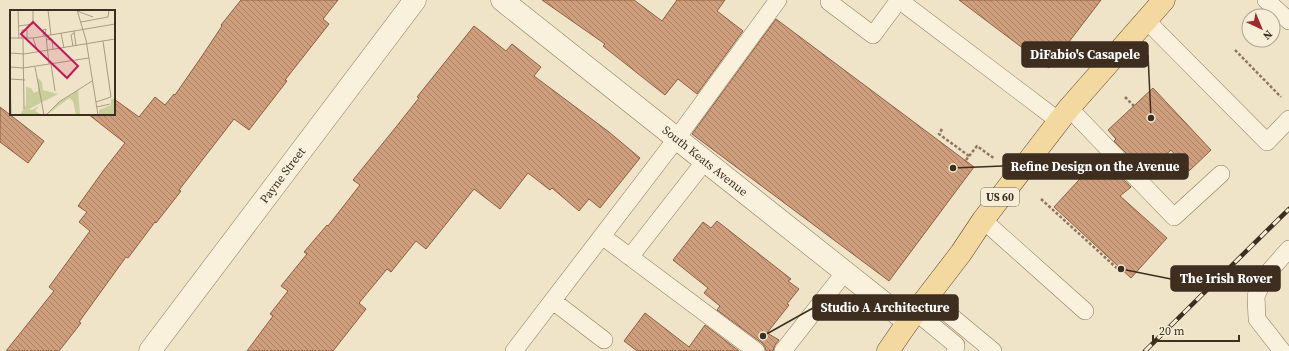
<svg xmlns="http://www.w3.org/2000/svg" width="1289" height="351" font-family="'Source Serif 4',serif">
  <style>
    .building { fill: url(#building-back-hatch); stroke: #8d5f41 }
    .lines { fill: none; stroke-linecap: round; stroke-linejoin: round }
    .lane-casing { stroke: #8d765c; stroke-width: 18 }
    .street-casing { stroke: #8d765c; stroke-width: 23 }
    .primary-casing { stroke: #5b4430; stroke-width: 23 }
    .path { stroke: #8d765c; stroke-width: 2.5; stroke-dasharray: 3 2; stroke-linecap: butt }
    .lane { stroke: #faf1dc; stroke-width: 17 }
    .street { stroke: #faf1dc; stroke-width: 22 }
    .primary { stroke: #f3d9a0; stroke-width: 22 }
    .rail-casing { stroke: #3d2e20; stroke-width: 4.5 }
    .rail { stroke: #f7eed8; stroke-width: 3; stroke-dasharray: 9; stroke-linecap: butt }
    .labels { text-anchor: middle; dominant-baseline: central; stroke-width: 4; stroke-linejoin: round; paint-order: stroke }
    .shield { fill: #f7eed8; stroke: #756857; stroke-width: 1 }
    .shield-label { font-size: 11px; font-weight: bold; fill: #3d2e20 }
    .street-label { font-size: 12px; fill: #3d2e20; stroke: #f7eed8 }
    .inset-road { fill: none; stroke: #a89b85; stroke-width: 1 }
    .view { fill: #c2185b; fill-opacity: 0.15; stroke: #c2185b; stroke-width: 2 }
    .inset-edge { fill: none; stroke: #3d2e20; stroke-width: 2 }
    .leader { fill: none; stroke: #3d2e20; stroke-width: 1.5 }
    .callout-dot { fill: #3d2e20; stroke: #f7eed8; stroke-width: 1.5 }
    .callout { fill: #3d2e20; stroke: #3d2e20; stroke-width: 1.5 }
    .callout-label { font-size: 13px; text-anchor: middle; font-weight: bold; fill: #fff }
  </style>
  <defs>
    <pattern id="building-back-hatch" width="6" height="6" patternUnits="userSpaceOnUse"><rect width="6" height="6" fill="#cf9f7d"/><path d="M-1 5l2 2M0 0l6 6M5-1l2 2" fill="none" stroke="#a98266"/></pattern>
  </defs>
  <rect width="100%" height="100%" fill="#f0e4c8"/>
  <!-- building -->
  <path class="building" d="M 241,0 L 338,0 L 323,19 L 329,24 L 285,80 L 287,81 L 249,130 L 234,119 L 179,190 L 181,191 L 156,223 L 155,222 L 128,258 L 126,257 L 79,322 L 81,323 L 59,351 L 6,351 L 54,291 L 49,287 L 90,231 L 79,222 L 87,212 L 78,206 L 103,171 L 125,143 L 88,114 L 114,114 L 114,99 L 139,117 L 155,97 L 165,105 L 174,94 L 175,95 L 202,56 L 222,26 L 221,25 Z
    M 542,0 L 634,0 L 662,21 L 677,0 L 725,0 L 717,11 L 743,31 L 697,94 L 678,79 L 665,95 L 603,46 L 605,44 Z
    M 959,0 L 1101,0 L 1049,68 Z
    M 776,19 L 974,167 L 889,281 L 692,134 Z
    M 474,26 L 506,51 L 512,44 L 541,67 L 534,76 L 609,132 L 640,158 L 600,208 L 589,199 L 579,211 L 552,188 L 550,190 L 528,173 L 500,209 L 474,189 L 426,249 L 416,241 L 391,272 L 387,269 L 359,303 L 366,309 L 333,351 L 247,351 L 273,316 L 270,314 L 288,291 L 281,286 L 307,254 L 304,252 L 327,225 L 328,226 L 360,185 L 353,180 L 396,127 L 419,98 L 417,97 Z
    M 1153,88 L 1211,150 L 1189,171 L 1171,150 L 1146,173 L 1114,141 L 1116,139 L 1108,130 Z
    M 0,107 L 44,141 L 28,163 L 0,142 Z
    M 1101,156 L 1131,187 L 1120,196 L 1167,238 L 1131,278 L 1054,207 Z
    M 717,221 L 791,279 L 788,281 L 799,289 L 787,304 L 789,305 L 767,333 L 779,340 L 775,345 L 773,351 L 766,351 L 765,347 L 762,343 L 717,310 L 720,306 L 704,293 L 708,288 L 673,260 L 703,222 L 711,228 Z
    M 645,313 L 689,347 L 705,325 L 739,351 L 637,351 L 624,341 Z"/>
  <g class="lines">
    <!-- lane casing -->
    <g class="lane-casing">
      <path id="lane" d="M 1266,0 L 1289,21
        M 829,2 L 873,35 L 899,0 L 1059,121
        M 1146,20 L 1267,142 L 1289,119
        M 1069,108 L 1174,217 L 1221,174
        M 983,220 L 1085,311
        M 602,236 L 756,351
        M 630,257 L 705,161
        M 928,297 L 993,351
        M 553,301 L 604,340
        M 916,312 L 956,345 L 955,351
        M 514,351 L 677,138 L 778,0
        M 783,351 L 845,272
        M 1282,351 L 1257,319 L 1256,296 L 1266,275 L 1289,249"/>
    </g>
    <!-- street casing -->
    <g class="street-casing">
      <g id="street">
        <path id="s1" d="M 502,0 L 908,322"/>
        <path id="s2" d="M 150,351 L 415,0"/>
      </g>
    </g>
    <!-- primary casing -->
    <g class="primary-casing">
      <path id="primary" d="M 888,351 L 908,322 L 961,253 L 983,220 L 1069,108 L 1164,0"/>
    </g>
    <!-- path -->
    <path class="path" d="M 1235,50 L 1281,97
      M 1125,97 L 1134,106
      M 942,129 L 939,134 L 969,156
      M 966,160 L 977,146 L 995,159
      M 1041,199 L 1120,271 L 1121,269"/>
    <!-- lane -->
    <use href="#lane" class="lane"/>
    <!-- street -->
    <use href="#street" class="street"/>
    <!-- primary -->
    <use href="#primary" class="primary"/>
    <!-- rail casing -->
    <g class="rail-casing">
      <path id="rail" d="M 1145,351 L 1289,209"/>
    </g>
    <!-- rail -->
    <use href="#rail" class="rail"/>
  </g>
  <g class="labels">
    <!-- shield labels -->
    <rect class="shield" x="981" y="188" width="38" height="18" rx="3"/>
    <g class="shield-label">
      <text x="1000" y="197">US 60</text>
    </g>
    <!-- street labels -->
    <g class="street-label">
      <text stroke="none"><textPath href="#s1" startOffset="259">South Keats Avenue</textPath></text>
      <text stroke="none"><textPath href="#s2" startOffset="220">Payne Street</textPath></text>
    </g>
  </g>
  <!-- overview -->
  <g transform="translate(10 10)">
    <rect width="105" height="105" fill="#f0e4c8"/>
    <path d="M 28,68 L 32,72 L 33,80 L 48,84 L 19,99 L 22,100 L 29,96 L 25,101 L 32,105 L 10,105 L 16,95 L 16,77 L 21,78 L 24,83 L 28,81 ZM 68,80 L 70,105 L 66,105 L 63,91 L 59,88 L 37,105 L 47,94 ZM 101,89 L 104,89 L 105,105 L 89,105 L 89,100 L 101,95 Z" fill="#c9cf9b"/>
    <path class="inset-road" d="M 8,0 L 9,29M 28,0 L 51,0M 38,0 L 41,25M 67,0 L 76,30 L 88,105M 67,1 L 83,7M 71,12 L 98,7 L 99,0M 9,16 L 23,14 L 23,0M 64,21 L 66,36M 51,23 L 54,38M 34,26 L 33,20 L 36,19 L 35,26M 36,26 L 39,54M 0,28 L 23,28 L 105,14M 23,28 L 27,40M 12,29 L 12,20 L 17,20 L 17,28M 13,29 L 14,99M 36,30 L 42,29 L 43,39M 63,36 L 61,25 L 64,23M 0,43 L 14,44 L 105,29M 41,54 L 45,81M 0,57 L 13,58 L 79,48M 25,57 L 34,105M 0,58 L 1,105M 0,69 L 15,70M 86,92 L 101,87 L 93,31M 87,97 L 100,94M 36,105 L 49,92 L 82,71"/>
    <path class="view" d="M 23,12 L 68,56 L 57,68 L 11,24 Z"/>
    <rect width="105" height="105" class="inset-edge"/>
  </g>
  <!-- callouts -->
  <path class="leader" d="M1151 118L1148 55M953 168L1003 166M1121 269L1171 279M763 336L813 308"/>
  <g class="callout-dot">
    <circle cx="1151" cy="118" r="4"/>
    <circle cx="953" cy="168" r="4"/>
    <circle cx="1121" cy="269" r="4"/>
    <circle cx="763" cy="336" r="4"/>
  </g>
  <g class="callout">
    <rect x="1022" y="42" width="126" height="25" rx="4"/>
    <rect x="1003" y="154" width="185" height="25" rx="4"/>
    <rect x="1171" y="266" width="109" height="25" rx="4"/>
    <rect x="813" y="295" width="145" height="25" rx="4"/>
  </g>
  <g class="callout-label">
    <text x="1085" y="59">DiFabio's Casapele</text>
    <text x="1095" y="171">Refine Design on the Avenue</text>
    <text x="1226" y="283">The Irish Rover</text>
    <text x="885" y="312">Studio A Architecture</text>
  </g>
  <!-- north arrow -->
  <g transform="translate(1261 28) rotate(136)"><circle r="19" fill="#f7eed8" stroke="#ada18e"/>
  <path d="M0-3L7 15L0 10L-7 15Z" fill="#9e2a2b"/>
  <text y="-6" font-size="11" font-weight="bold" text-anchor="middle" fill="#3d2e20">N</text>
  </g>
  <!-- scale -->
  <path d="M1153 335v6h86v-6" fill="none" stroke="#3d2e20" stroke-width="2"/>
  <text x="1159" y="335" font-size="12" fill="#3d2e20" stroke="#f7eed8" stroke-width="3" paint-order="stroke">20 m</text>
</svg>
